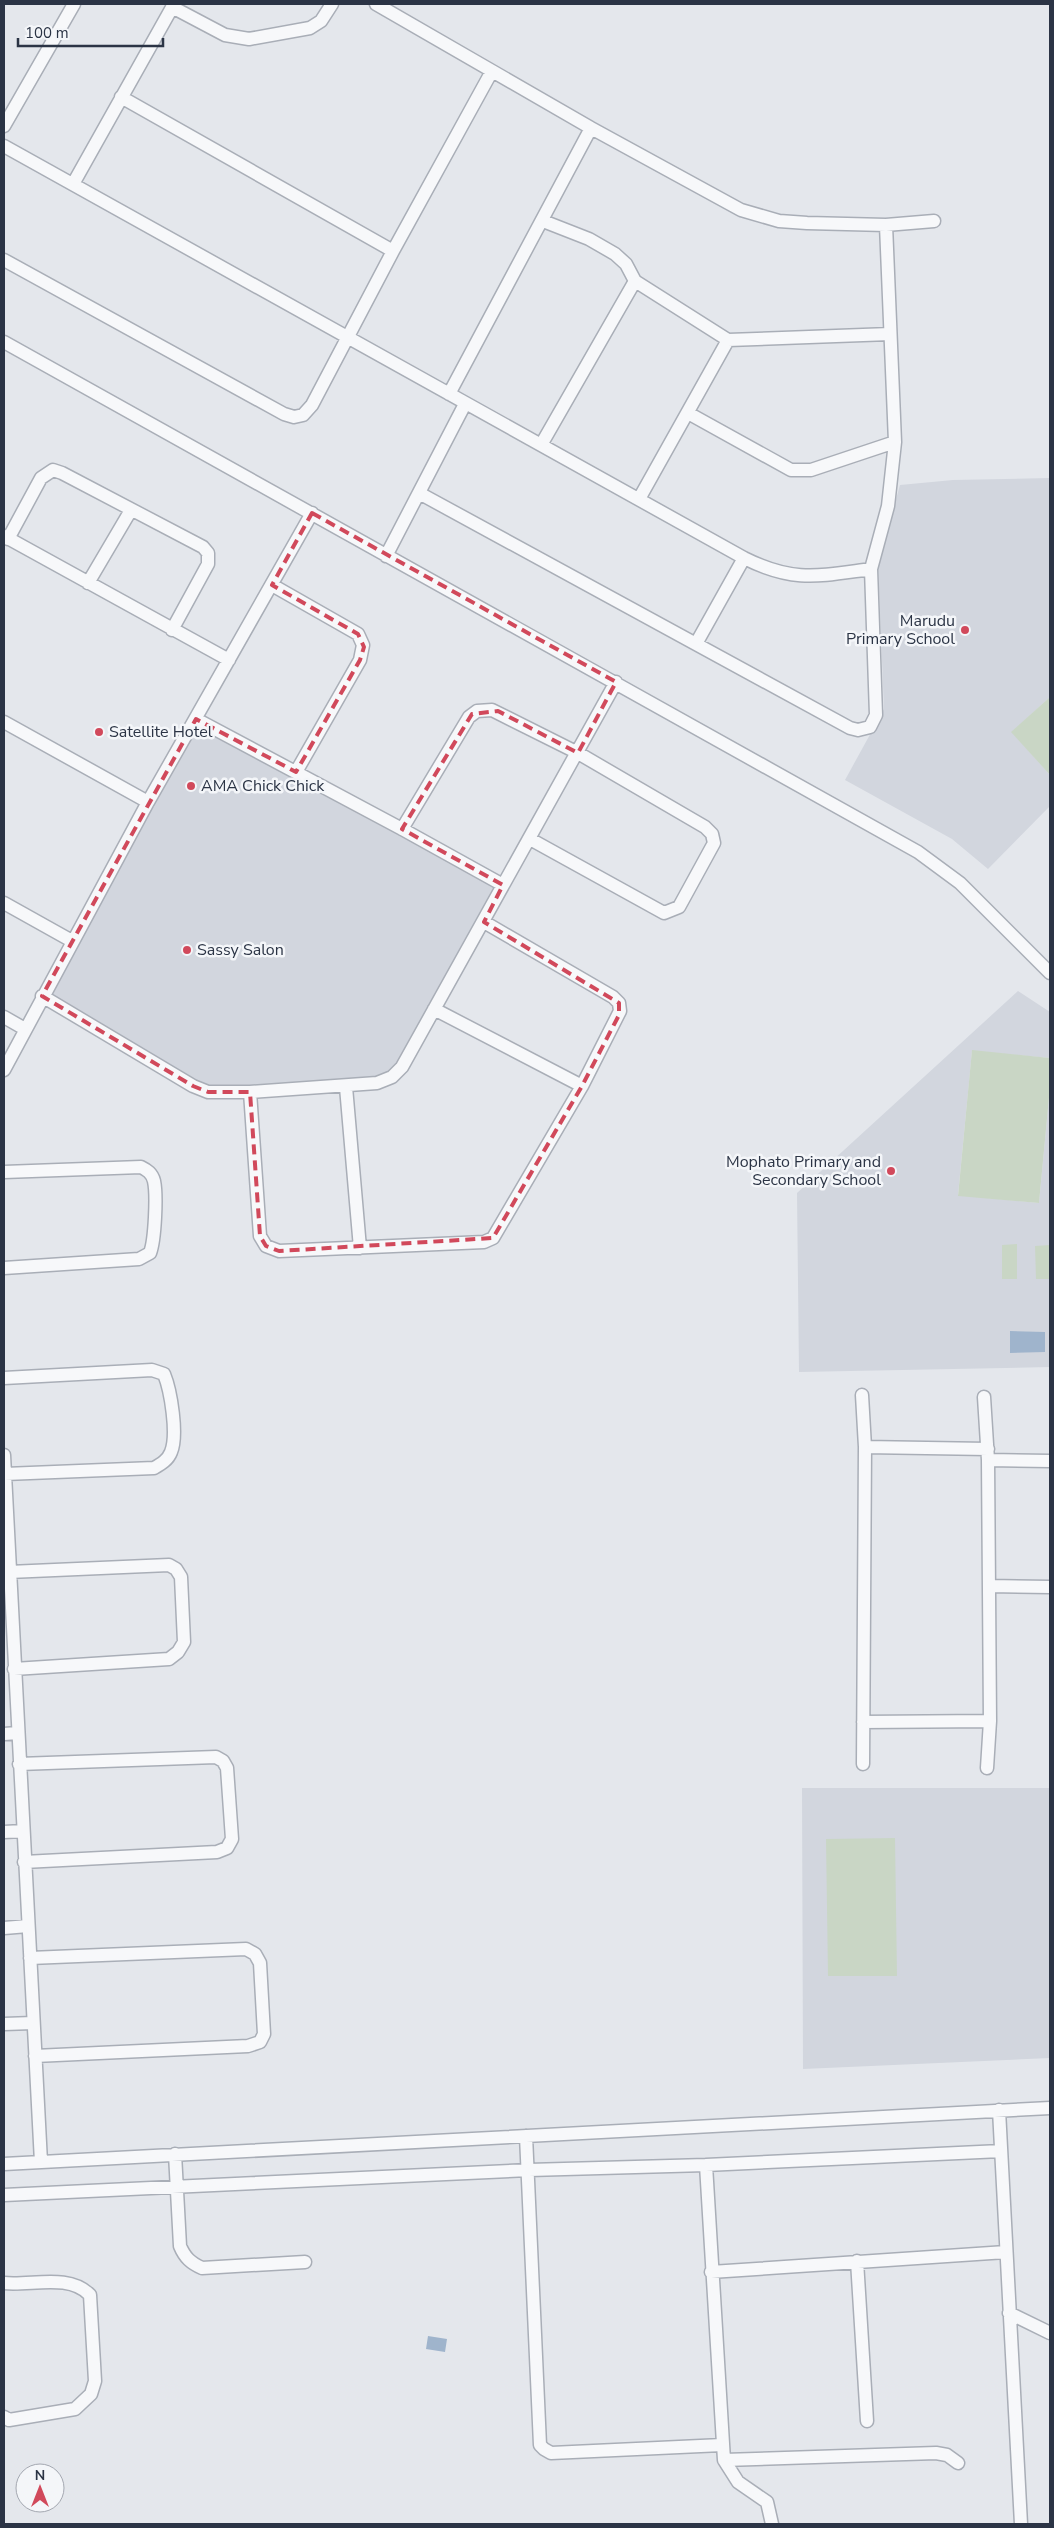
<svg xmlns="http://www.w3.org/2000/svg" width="1054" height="2528" font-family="'Nunito Sans',sans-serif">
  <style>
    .built { fill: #d2d6de }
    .green { fill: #c9d6c5 }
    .water { fill: #9fb4cc }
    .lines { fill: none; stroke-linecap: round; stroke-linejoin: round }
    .minor-casing { stroke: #a9aeb7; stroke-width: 15 }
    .minor { stroke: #f7f8fa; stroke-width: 12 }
    .marked { fill: none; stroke: #d1495b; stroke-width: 4; stroke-dasharray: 10 6; stroke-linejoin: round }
    .poi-dot { fill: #d1495b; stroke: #f4f6f9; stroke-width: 2 }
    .labels { text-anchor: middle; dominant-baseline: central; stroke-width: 5; stroke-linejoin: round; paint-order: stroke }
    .poi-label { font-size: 16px; fill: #2b3445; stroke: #f4f6f9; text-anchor: start }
  </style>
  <rect width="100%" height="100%" fill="#e4e7ec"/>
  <!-- built -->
  <path class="built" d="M 1050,478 L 1050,697 L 1012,732 L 1050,775 L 1050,806 L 988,869 L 952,839 L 845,780 L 884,709 L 878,563 L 900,485 L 953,480 Z
    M 196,719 L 503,885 L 392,1077 L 208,1092 L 42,996 Z
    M 1018,991 L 1050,1012 L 1050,1058 L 972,1051 L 958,1195 L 1039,1203 L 1050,1087 L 1050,1367 L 799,1372 L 797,1193 Z
    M 802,1788 L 1050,1788 L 1050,2058 L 803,2069 Z"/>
  <!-- green -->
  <path class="green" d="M 1050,697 L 1050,775 L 1011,732 Z
    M 972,1050 L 1050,1058 L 1050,1087 L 1039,1203 L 958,1196 Z
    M 1017,1244 L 1017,1279 L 1002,1279 L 1002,1245 Z
    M 1050,1245 L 1050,1279 L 1036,1279 L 1035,1246 Z
    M 895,1838 L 897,1976 L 828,1976 L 826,1839 Z"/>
  <!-- water -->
  <path class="water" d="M 1010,1331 L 1045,1332 L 1045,1352 L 1010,1353 Z
    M 428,2336 L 447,2339 L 445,2352 L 426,2349 Z"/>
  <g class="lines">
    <!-- minor casing -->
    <g class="minor-casing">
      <path id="minor" d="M 376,4 L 591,128 L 741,210 L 779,221 L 807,223 L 886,225 L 934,221
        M 172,7 L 225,35 L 249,39 L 310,28 L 321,21 L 332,4
        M 121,97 L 393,251
        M 4,126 L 74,4
        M 4,146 L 744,558 C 794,583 818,576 871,569 L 888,506 L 895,442 L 886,225
        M 73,184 L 174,4
        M 543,221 L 589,239 L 615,254 L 626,264 L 635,281 L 728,340 L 890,334
        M 4,260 L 284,414 L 294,417 L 303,415 L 312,405 L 393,251 L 492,71
        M 4,342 L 918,852 L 960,883 L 1050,973
        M 449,394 L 591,128
        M 688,413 L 791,470 L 811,470 L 895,442
        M 541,445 L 635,281
        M 419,493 L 850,728 L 858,730 L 870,727 L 876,715 L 871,569
        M 639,499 L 728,340
        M 4,536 L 229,660
        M 8,539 L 41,478 L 53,470 L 62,473 L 203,547 L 208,553 L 208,564 L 172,630
        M 386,556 L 465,404
        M 88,583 L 131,510
        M 272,585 L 358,634 L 363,645 L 360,660 L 296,772
        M 697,642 L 744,558
        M 196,719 L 402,829 L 503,885
        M 4,722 L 148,802
        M 402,829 L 469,717 L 477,711 L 492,710 L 578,753 L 705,827 L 712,834 L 714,843 L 679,907 L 664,913 L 530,839
        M 4,903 L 72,941
        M 42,996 L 193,1086 L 208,1092 L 250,1092 L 377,1083 L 392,1077 L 402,1067 L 616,682
        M 434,1009 L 582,1086
        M 4,1017 L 25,1029
        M 4,1070 L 148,802 L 312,513
        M 346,1087 L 360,1248
        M 250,1092 L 260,1236 L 266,1246 L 279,1251 L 484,1242 L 493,1238 L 582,1086 L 620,1011 L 619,1003 L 613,997 L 484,922
        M 4,1172 L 141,1167 C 147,1170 152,1173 154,1181 C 157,1195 155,1240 150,1253 L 139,1259 L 4,1268
        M 4,1378 L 152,1370 L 164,1374 C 171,1391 178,1435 171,1452 C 168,1460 161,1464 154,1468 L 5,1474
        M 862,1395 L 865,1447 L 863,1764
        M 984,1397 L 988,1460 L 990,1721 L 987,1768
        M 865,1447 L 988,1449
        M 4,1455 L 41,2162
        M 988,1460 L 1050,1461
        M 9,1572 L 169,1565 L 176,1569 L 181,1577 L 184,1642 L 178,1652 L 169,1659 L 14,1669
        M 989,1586 L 1050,1587
        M 863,1722 L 990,1721
        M 4,1734 L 18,1733
        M 19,1764 L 216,1757 L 223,1761 L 227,1768 L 232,1839 L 227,1848 L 217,1852 L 24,1862
        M 4,1832 L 23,1831
        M 4,1928 L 28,1926
        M 30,1958 L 246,1949 L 255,1954 L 260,1963 L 264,2034 L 260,2042 L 248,2046 L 35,2056
        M 4,2024 L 33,2023
        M 999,2110 L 1021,2524
        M 526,2136 L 540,2445 L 544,2449 L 551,2453 L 722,2445
        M 175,2154 L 180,2246 C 185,2258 191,2263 202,2268 L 305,2262
        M 4,2164 L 1050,2108
        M 706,2165 L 724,2460 L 738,2482 L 767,2502 L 772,2524
        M 4,2195 L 529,2170 L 706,2165 L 1001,2151
        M 857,2261 L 867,2421
        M 711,2272 L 1006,2252
        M 4,2283 C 31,2286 69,2273 90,2295 L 95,2381 L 91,2394 L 75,2409 L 9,2420 L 4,2417
        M 1009,2313 L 1050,2333
        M 724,2460 L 936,2453 L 947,2455 L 958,2463"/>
    </g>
    <!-- minor -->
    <use href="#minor" class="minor"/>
  </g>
  <!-- marked area -->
  <path class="marked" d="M 312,513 L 616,682 L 578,753 L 498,711 L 472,714 L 402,829 L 503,885 L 484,922 L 619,1003 L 619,1015 L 582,1086 L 493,1238 L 279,1251 L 266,1246 L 260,1236 L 250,1092 L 208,1092 L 193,1086 L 42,996 L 196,719 L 296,772 L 360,660 L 364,647 L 358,634 L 272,585 Z"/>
  <!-- markers -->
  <g class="poi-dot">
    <circle cx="965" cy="630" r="5"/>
    <circle cx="99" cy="732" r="5"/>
    <circle cx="191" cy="786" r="5"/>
    <circle cx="187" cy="950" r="5"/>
    <circle cx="891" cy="1171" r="5"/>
  </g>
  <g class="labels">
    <!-- poi labels -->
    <g class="poi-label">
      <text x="955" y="621" text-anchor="end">Marudu<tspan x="955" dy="18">Primary School</tspan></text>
      <text x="109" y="732">Satellite Hotel</text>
      <text x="201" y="786">AMA Chick Chick</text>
      <text x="197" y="950">Sassy Salon</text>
      <text x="881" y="1162" text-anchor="end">Mophato Primary and<tspan x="881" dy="18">Secondary School</tspan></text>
    </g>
  </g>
  <!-- border -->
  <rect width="1054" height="2528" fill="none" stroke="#2b3445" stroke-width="10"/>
  <!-- north arrow -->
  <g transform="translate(40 2488)"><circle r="24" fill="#f4f6f9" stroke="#a4a8b1"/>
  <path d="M0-4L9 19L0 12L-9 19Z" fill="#d1495b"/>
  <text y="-8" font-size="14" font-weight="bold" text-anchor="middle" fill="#2b3445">N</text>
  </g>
  <!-- scale -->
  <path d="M18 38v8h145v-8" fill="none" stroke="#2b3445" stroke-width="2.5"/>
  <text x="25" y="38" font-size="15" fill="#2b3445" stroke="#f4f6f9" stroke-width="4" paint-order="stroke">100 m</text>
</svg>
